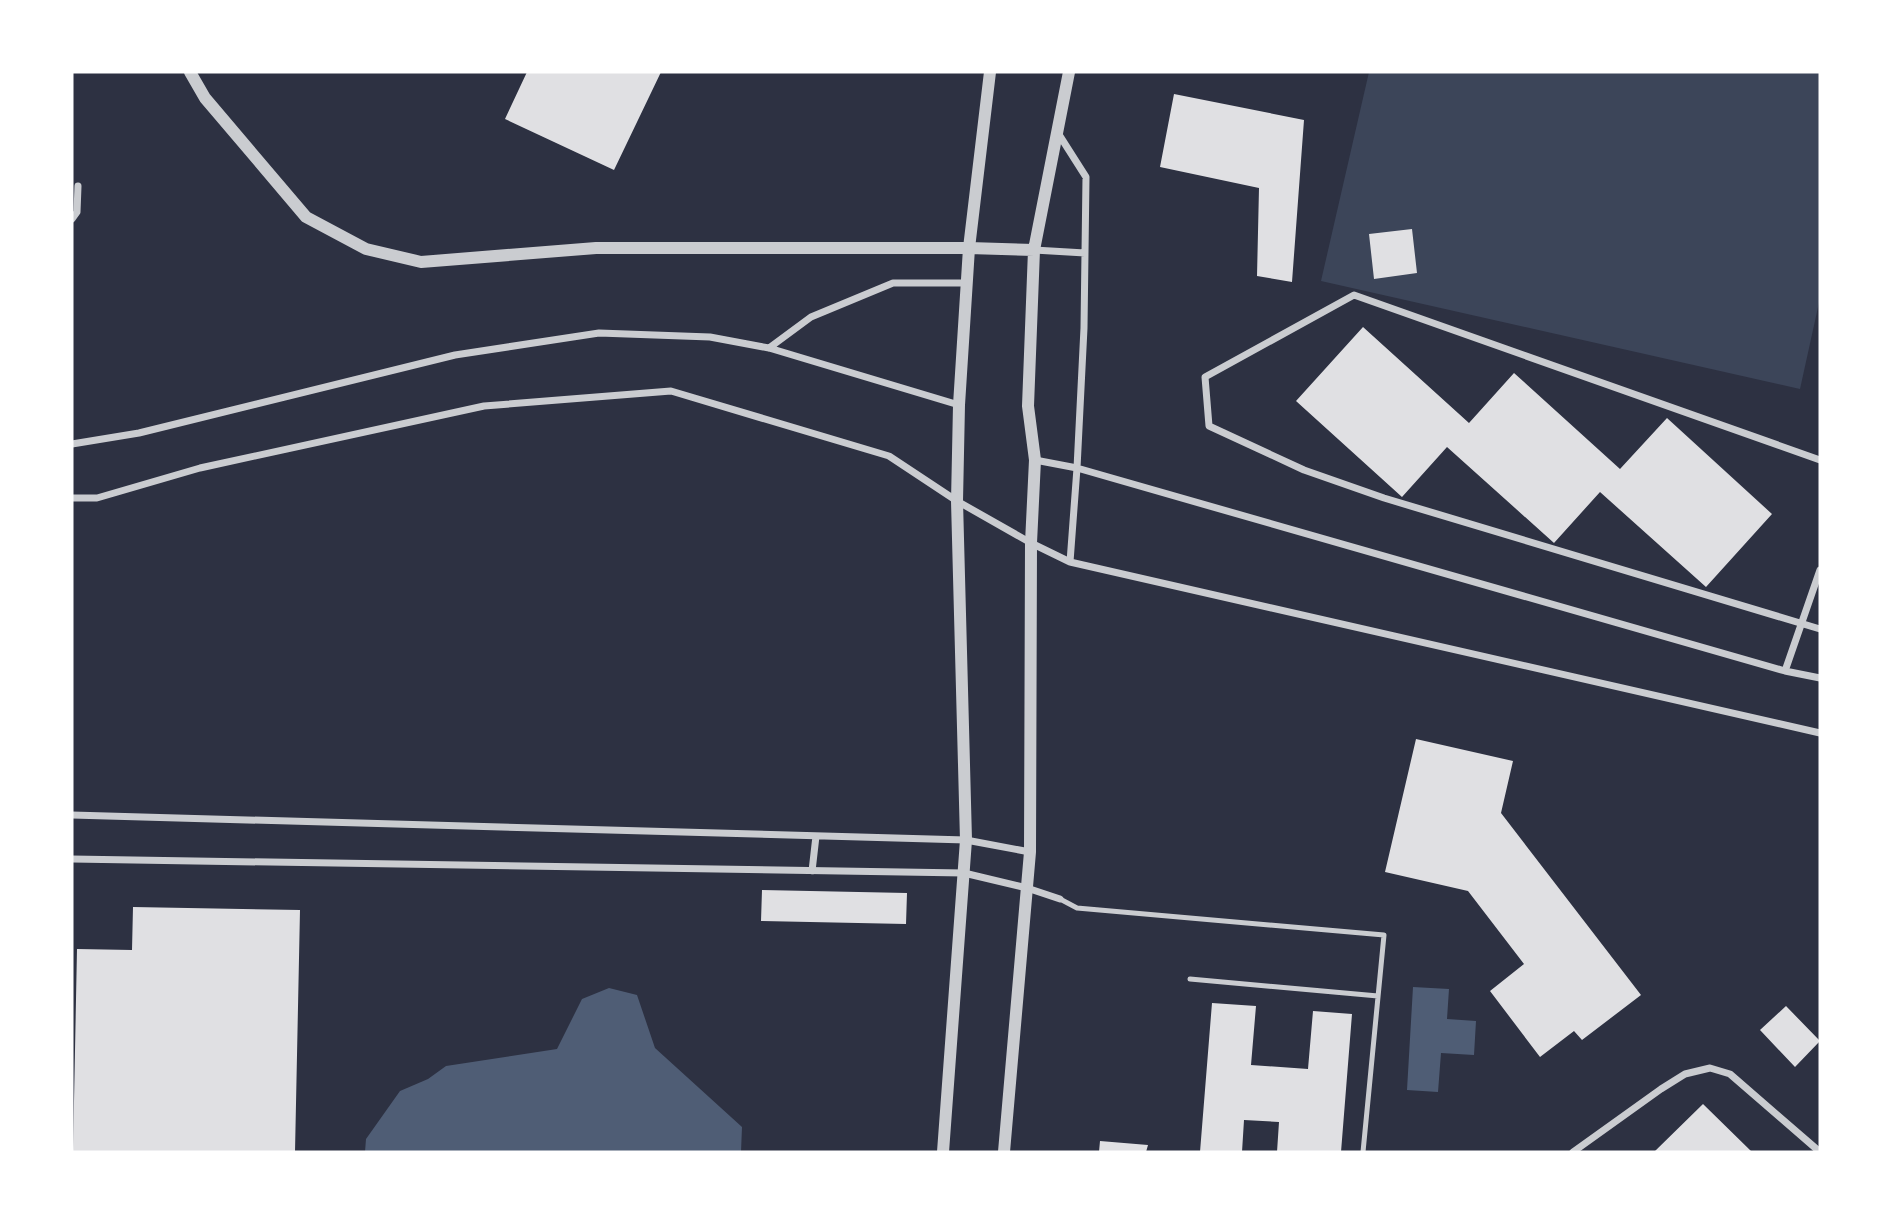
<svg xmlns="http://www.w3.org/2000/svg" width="1892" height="1224" font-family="'Noto Sans',sans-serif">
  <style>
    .green { fill: #3c4559 }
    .water { fill: #4f5d75 }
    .building { fill: #e0e0e3 }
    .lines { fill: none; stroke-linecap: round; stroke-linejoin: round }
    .service { stroke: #caccd0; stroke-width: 5 }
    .minor { stroke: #caccd0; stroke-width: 7 }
    .tertiary { stroke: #caccd0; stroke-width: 12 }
  </style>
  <rect width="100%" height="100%" fill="#2d3142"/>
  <!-- green -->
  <path class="green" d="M 1369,72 L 1820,72 L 1820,298 L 1800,389 L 1321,281 Z"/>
  <!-- water -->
  <path class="water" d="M 1413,987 L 1449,989 L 1447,1019 L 1476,1021 L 1474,1055 L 1441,1053 L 1438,1092 L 1407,1090 Z
    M 609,988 L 637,995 L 655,1048 L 742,1127 L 741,1152 L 365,1152 L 366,1139 L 400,1091 L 428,1079 L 446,1066 L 557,1049 L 582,999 Z"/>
  <!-- building -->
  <path class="building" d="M 527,72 L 661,72 L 614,170 L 505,119 Z
    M 1174,94 L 1304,120 L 1292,282 L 1257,276 L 1259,188 L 1160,167 Z
    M 1412,229 L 1417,273 L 1374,279 L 1369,234 Z
    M 1363,327 L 1469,423 L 1514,373 L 1620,469 L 1667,418 L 1772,514 L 1706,587 L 1600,492 L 1554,543 L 1447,447 L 1402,497 L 1296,401 Z
    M 1416,739 L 1513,761 L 1501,813 L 1641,995 L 1582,1040 L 1574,1031 L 1540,1057 L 1490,991 L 1524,964 L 1468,891 L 1385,872 Z
    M 762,890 L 907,893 L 906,924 L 761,921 Z
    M 133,907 L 300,910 L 295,1152 L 73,1152 L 77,949 L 132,950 Z
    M 1212,1003 L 1256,1006 L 1251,1065 L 1308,1069 L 1313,1011 L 1352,1014 L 1341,1152 L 1277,1152 L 1279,1122 L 1244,1120 L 1242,1152 L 1200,1152 Z
    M 1786,1006 L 1820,1041 L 1795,1067 L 1760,1030 Z
    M 1703,1104 L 1752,1152 L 1654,1152 Z
    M 1100,1141 L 1148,1145 L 1146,1152 L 1099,1152 Z"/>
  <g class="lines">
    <!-- service -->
    <path class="service" d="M 1060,899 L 1077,908 L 1384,935 L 1363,1152
      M 1190,979 L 1378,996"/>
    <!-- minor -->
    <path class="minor" d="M 1058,133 L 1086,177 L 1084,328 L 1077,468 L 1070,562
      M 72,219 L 77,212 L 78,186
      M 1034,250 L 1085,253
      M 769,348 L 811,317 L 893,283 L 966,283
      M 72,444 L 139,433 L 455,355 L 599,333 L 710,337 L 769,348 L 959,405
      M 1035,460 L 1077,468 L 1785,671 L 1820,678
      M 1820,460 L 1354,295 L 1205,377 L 1209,426 L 1304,470 L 1384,498 L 1820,629
      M 72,498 L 97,498 L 200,468 L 484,406 L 671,391 L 889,456 L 957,501 L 1031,543 L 1070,562 L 1820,733
      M 1785,671 L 1820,570
      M 72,815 L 966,840 L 1030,852
      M 72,859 L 964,873 L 1027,888 L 1060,899
      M 812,871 L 816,836
      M 1573,1152 L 1661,1089 L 1685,1074 L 1710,1068 L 1730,1074 L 1820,1152"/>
    <!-- tertiary -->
    <path class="tertiary" d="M 190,72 L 205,98 L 306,217 L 366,249 L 421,262 L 596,248 L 969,248 L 1034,250
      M 943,1152 L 966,840 L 957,501 L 959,405 L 969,248 L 990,72
      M 1004,1152 L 1030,852 L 1031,543 L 1035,460 L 1028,406 L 1034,250 L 1069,72"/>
  </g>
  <!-- border -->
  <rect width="1892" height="1224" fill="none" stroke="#ffffff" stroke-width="147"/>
</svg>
